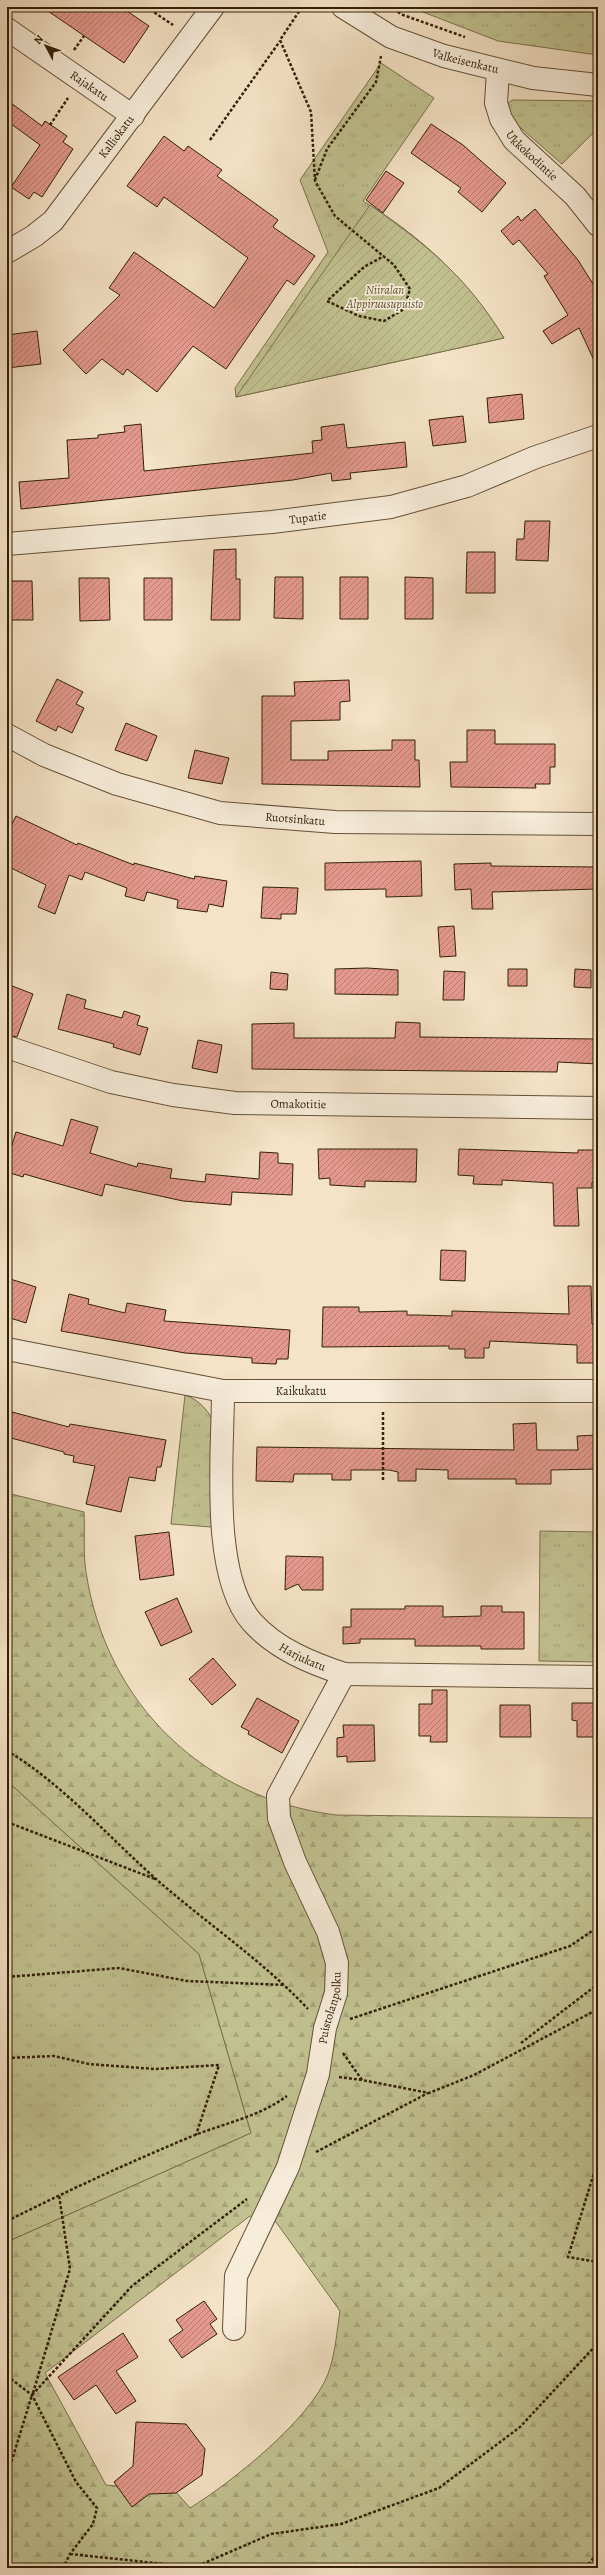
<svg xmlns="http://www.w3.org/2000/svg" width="605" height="2575" font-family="Alegreya,serif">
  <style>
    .grass { fill: url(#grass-tufts); stroke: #7a714c }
    .forest { fill: url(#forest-firs); stroke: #7a714c; fill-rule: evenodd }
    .garden { fill: url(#garden-furrows); stroke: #7a714c }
    .building { fill: url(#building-hatch); stroke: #332007 }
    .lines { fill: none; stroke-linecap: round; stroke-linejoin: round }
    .minor-casing { stroke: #645137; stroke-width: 24 }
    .path { stroke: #332007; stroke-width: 2.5; stroke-dasharray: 3 2; stroke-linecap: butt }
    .minor { stroke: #f8eddb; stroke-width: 22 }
    .labels { text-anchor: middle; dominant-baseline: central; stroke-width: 3.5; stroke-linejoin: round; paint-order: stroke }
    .street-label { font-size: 12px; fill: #332007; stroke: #f8eddb }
    .park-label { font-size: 12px; font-style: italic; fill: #5e5130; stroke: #f8eddb }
  </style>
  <defs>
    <pattern id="grass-tufts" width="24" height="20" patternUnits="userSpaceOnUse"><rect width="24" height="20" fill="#c2c291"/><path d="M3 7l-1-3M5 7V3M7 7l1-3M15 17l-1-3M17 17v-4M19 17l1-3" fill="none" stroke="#a7a67c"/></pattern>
    <pattern id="forest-firs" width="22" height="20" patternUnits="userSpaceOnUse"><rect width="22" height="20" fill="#c2c291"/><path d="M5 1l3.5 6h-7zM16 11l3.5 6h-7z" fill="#a7a67c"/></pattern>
    <pattern id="garden-furrows" width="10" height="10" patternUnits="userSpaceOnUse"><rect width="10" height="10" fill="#c2c291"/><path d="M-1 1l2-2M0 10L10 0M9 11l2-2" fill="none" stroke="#a7a67c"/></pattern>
    <pattern id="building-hatch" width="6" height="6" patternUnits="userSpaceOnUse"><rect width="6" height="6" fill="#e4998e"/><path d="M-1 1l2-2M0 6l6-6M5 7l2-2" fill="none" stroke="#b97c72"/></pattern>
  </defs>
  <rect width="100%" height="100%" fill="#f5e3c7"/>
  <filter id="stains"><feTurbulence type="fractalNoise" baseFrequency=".005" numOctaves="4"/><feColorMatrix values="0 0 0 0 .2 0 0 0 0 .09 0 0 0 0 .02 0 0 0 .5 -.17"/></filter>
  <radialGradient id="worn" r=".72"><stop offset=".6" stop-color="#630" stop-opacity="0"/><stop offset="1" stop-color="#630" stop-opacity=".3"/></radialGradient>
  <!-- grass -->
  <path class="grass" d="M 410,7 L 598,7 L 598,55 L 498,41 Z
    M 381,63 L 434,98 L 363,201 C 422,237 468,280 504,338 L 236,397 L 235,388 L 328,252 L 300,180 Z
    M 512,100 L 598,101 L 598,128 L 562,164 L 507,116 L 507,104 Z
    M 185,1395 C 202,1401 210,1413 217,1429 L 212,1527 L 171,1524 Z
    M 540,1531 L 598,1532 L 598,1662 L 539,1661 Z
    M 7,1781 L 199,1954 L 251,2133 L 7,2242 Z"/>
  <!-- forest -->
  <path class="forest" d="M 7,1493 L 84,1512 C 85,1531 83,1553 86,1572 C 106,1704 204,1798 336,1815 L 598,1818 L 598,2568 L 7,2568 L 7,2242 L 251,2133 L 199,1954 L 7,1781 ZM 250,2216 L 276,2222 L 340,2311 C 337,2331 335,2355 328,2374 C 310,2420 232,2482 190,2508 L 175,2491 L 106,2485 L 45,2373 Z"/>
  <!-- garden -->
  <path class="garden" d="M 370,205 C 428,246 466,276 504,338 L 236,397 Z"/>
  <!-- building -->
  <path class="building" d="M 42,7 L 121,7 L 149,26 L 124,63 Z
    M 7,100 L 42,126 L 45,121 L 67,136 L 63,142 L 73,149 L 42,197 L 34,192 L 29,199 L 11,187 L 40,145 L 7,121 Z
    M 431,124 L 463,145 L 506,183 L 482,212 L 458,192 L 461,188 L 411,153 Z
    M 164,136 L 184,151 L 188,146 L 222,170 L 217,176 L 278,220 L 273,227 L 315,256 L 294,285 L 287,280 L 226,369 L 193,346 L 157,392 L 127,369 L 123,375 L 102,359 L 86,374 L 63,350 L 120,295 L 109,288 L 134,252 L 214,308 L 248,258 L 164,197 L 157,207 L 127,186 Z
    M 386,171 L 404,183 L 383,213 L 366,200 Z
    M 535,209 L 578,260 L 598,292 L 598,369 L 579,328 L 552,344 L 543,331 L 568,315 L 544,276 L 548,274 L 519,240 L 513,245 L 501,231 L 518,216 L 521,221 Z
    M 37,331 L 41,364 L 7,368 L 7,335 Z
    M 522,394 L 524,419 L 489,423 L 487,398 Z
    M 463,416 L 466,442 L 433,446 L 429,420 Z
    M 141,424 L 144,471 L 313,453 L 312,441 L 322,440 L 321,427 L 344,424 L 347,448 L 405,442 L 407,467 L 350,473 L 351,479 L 332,481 L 331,473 L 293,480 L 21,509 L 19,482 L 69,478 L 67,440 L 98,438 L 98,435 L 125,432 L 124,426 Z
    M 525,521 L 550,521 L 548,561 L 516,560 L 517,539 L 524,539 Z
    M 236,549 L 236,579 L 240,579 L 240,620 L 211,620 L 214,550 Z
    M 467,552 L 495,552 L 495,593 L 466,593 Z
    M 275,577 L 303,577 L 303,619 L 274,618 Z
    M 340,577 L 368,577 L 368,619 L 340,619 Z
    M 405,577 L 433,578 L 433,619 L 405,619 Z
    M 79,578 L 109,578 L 110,620 L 80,621 Z
    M 144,578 L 172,578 L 172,620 L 144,620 Z
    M 8,581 L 32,581 L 33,620 L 7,620 Z
    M 57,679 L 83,692 L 76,704 L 84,708 L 72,733 L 58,726 L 56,731 L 36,721 Z
    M 349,680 L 350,701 L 340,702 L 340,720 L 291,721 L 291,760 L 328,760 L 328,751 L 392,750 L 392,740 L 415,740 L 415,760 L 419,760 L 420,787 L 262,784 L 262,696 L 295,696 L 294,682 Z
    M 126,723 L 157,736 L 147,761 L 115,750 Z
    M 467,730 L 495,730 L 495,744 L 555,744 L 555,767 L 550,767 L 550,784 L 535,784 L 536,788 L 451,787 L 450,762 L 467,762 Z
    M 195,750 L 229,758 L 222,784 L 188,778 Z
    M 16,816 L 77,845 L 78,843 L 134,865 L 134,863 L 194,879 L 195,876 L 227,881 L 223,907 L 209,904 L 207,912 L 177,908 L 178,900 L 147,892 L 144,901 L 125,896 L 127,888 L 85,872 L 82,880 L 69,875 L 55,914 L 38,907 L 46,885 L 7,866 L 7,834 Z
    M 421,861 L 422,896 L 386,897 L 386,889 L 325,890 L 325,863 Z
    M 491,863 L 491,866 L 598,867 L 598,889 L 492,892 L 493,909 L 472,909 L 471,889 L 455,890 L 454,864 Z
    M 263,887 L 298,888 L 296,914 L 281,914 L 281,919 L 261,918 Z
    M 454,926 L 456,956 L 440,957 L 438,927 Z
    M 367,968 L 398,970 L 398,995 L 335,994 L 335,969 Z
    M 508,969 L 527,969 L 527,986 L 508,986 Z
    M 575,969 L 591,970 L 591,988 L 574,987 Z
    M 444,971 L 465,972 L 464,1000 L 443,1000 Z
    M 271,972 L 288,974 L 287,990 L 270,989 Z
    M 7,984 L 33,994 L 17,1037 L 7,1035 Z
    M 67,994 L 86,1000 L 84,1008 L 122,1018 L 124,1011 L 140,1016 L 137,1025 L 148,1028 L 140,1055 L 113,1047 L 114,1044 L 58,1029 Z
    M 396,1022 L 420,1023 L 420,1037 L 598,1039 L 598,1064 L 558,1062 L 557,1072 L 252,1069 L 252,1024 L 294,1023 L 294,1038 L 395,1038 Z
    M 198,1040 L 222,1045 L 217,1073 L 192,1068 Z
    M 71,1119 L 98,1127 L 90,1153 L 137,1167 L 138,1163 L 172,1169 L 170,1178 L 205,1182 L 206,1174 L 259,1179 L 260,1152 L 278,1153 L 278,1163 L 293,1164 L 292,1195 L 232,1192 L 231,1205 L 183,1201 L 105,1184 L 102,1196 L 24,1174 L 23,1177 L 7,1172 L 7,1161 L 16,1132 L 63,1146 Z
    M 318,1149 L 417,1149 L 416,1182 L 365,1181 L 365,1187 L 330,1185 L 330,1178 L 319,1179 Z
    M 459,1149 L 578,1153 L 578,1150 L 598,1150 L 597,1182 L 592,1182 L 592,1188 L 577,1188 L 579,1226 L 554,1226 L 553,1183 L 502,1180 L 502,1185 L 473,1184 L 474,1176 L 458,1175 Z
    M 441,1250 L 466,1251 L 465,1281 L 440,1280 Z
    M 7,1278 L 36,1287 L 26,1323 L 7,1317 Z
    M 568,1286 L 591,1286 L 592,1324 L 598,1324 L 598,1363 L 577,1363 L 577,1345 L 490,1341 L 489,1348 L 484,1348 L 484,1358 L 465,1358 L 465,1349 L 449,1349 L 449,1346 L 322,1347 L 323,1307 L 359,1307 L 359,1312 L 407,1311 L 407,1315 L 418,1315 L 452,1316 L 452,1311 L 569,1314 Z
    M 69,1294 L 89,1299 L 88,1304 L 125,1313 L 127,1303 L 166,1310 L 164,1321 L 290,1330 L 288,1359 L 277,1359 L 276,1364 L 252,1363 L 252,1358 L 185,1353 L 61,1331 Z
    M 12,1412 L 69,1427 L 70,1424 L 166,1440 L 161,1467 L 157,1467 L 155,1481 L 129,1477 L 121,1512 L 86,1504 L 95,1466 L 73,1462 L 74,1456 L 64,1454 L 64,1452 L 7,1437 Z
    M 536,1423 L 537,1450 L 578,1450 L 577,1436 L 598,1435 L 598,1469 L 551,1470 L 551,1484 L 516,1484 L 516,1479 L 448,1479 L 448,1470 L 416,1469 L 416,1481 L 398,1481 L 398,1472 L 389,1470 L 351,1470 L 351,1480 L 332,1480 L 332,1474 L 294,1474 L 293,1482 L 256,1481 L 257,1447 L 514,1450 L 513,1424 Z
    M 169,1532 L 174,1575 L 140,1580 L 135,1536 Z
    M 286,1556 L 323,1557 L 323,1590 L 302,1590 L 298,1584 L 285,1590 Z
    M 177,1598 L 192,1632 L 161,1646 L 145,1612 Z
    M 405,1606 L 443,1606 L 443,1617 L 481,1616 L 481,1606 L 502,1606 L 502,1612 L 524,1612 L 524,1649 L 481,1649 L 481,1646 L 415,1646 L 415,1639 L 360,1639 L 360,1643 L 343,1644 L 343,1627 L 351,1627 L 351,1609 L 405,1609 Z
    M 213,1658 L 236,1685 L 212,1705 L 189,1679 Z
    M 432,1690 L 447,1690 L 447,1742 L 430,1742 L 431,1736 L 419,1736 L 419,1704 L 432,1704 Z
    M 257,1698 L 299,1721 L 282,1753 L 248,1734 L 249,1731 L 241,1727 Z
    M 572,1703 L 598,1703 L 598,1737 L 577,1737 L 577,1721 L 572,1720 Z
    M 500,1705 L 530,1705 L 531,1737 L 500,1737 Z
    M 343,1725 L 374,1725 L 375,1761 L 347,1762 L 347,1756 L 337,1757 L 337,1738 L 344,1737 Z
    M 204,2301 L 217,2319 L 210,2324 L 217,2334 L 182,2358 L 169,2340 L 183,2330 L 176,2320 Z
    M 123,2333 L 138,2357 L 116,2371 L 136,2401 L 116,2414 L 96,2385 L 74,2400 L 58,2377 Z
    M 136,2422 L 186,2424 L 205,2449 L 202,2475 L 176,2493 L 149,2494 L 132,2507 L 114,2482 L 133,2466 Z"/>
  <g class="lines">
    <!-- minor casing -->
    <g class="minor-casing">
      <g id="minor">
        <path id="s1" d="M 343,7 L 391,37 L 444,56 L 533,78 L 598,85"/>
        <path id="s2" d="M 7,29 L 133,116"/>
        <path id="s3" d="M 498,71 L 496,103 L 501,119 L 514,140 L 575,196 L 598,225"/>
        <path id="s4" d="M 7,252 L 34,236 L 53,221 L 213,7"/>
        <path id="s5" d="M 7,544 L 272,522 L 391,507 L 467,486 L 536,457 L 598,436"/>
        <path id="s6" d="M 7,735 L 44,755 L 117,784 L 220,813 L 335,822 L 598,824"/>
        <path id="s7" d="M 7,1047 L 111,1082 L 173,1095 L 235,1103 L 598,1108"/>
        <path id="s8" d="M 7,1349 L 223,1391 L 598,1391"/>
        <path id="s9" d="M 223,1391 C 223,1453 210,1575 252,1622 C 276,1649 311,1663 344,1674 L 598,1677"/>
        <path id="s10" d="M 234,2329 L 236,2276 L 288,2167 L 318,2074 L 325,2028 L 336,1993 L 337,1963 L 328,1932 L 295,1862 L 279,1818 L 278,1796 L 344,1674"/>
      </g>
    </g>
    <!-- path -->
    <path class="path" d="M 146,7 L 173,25
      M 302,7 L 280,40 L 311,112 L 315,181 L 335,216 L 394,265 L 410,289 L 404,309 L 384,321 L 359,316 L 327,301 L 364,267 L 384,256
      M 389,7 L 403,15 L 465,37
      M 74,50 L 84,36
      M 50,125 L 68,98
      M 210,140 L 280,41
      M 315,180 L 327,149 L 376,82 L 381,56
      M 383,1412 L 383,1482
      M 7,1751 C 58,1780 111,1839 156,1879 C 206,1923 262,1960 308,2009
      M 7,1822 L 155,1879
      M 7,1977 L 119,1968 L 187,1981 L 285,1985
      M 350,2019 L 570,1946 L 598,1927
      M 521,2043 L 598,1984
      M 343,2053 L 362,2080 L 429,2093 L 474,2075 L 598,2009
      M 7,2058 L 54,2056 L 89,2064 L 155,2069 L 219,2065 L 196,2135
      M 339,2077 L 362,2080
      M 316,2152 L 428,2093
      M 598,2160 L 568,2257 L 598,2262
      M 7,2221 C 69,2190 132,2161 195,2135 C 226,2123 260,2116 287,2096
      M 7,2376 L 32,2395 L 76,2482 L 97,2508 L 93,2524 L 70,2554 L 63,2568
      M 33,2393 L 70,2269 L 59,2195
      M 7,2476 L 32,2395 L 132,2286 L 247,2199
      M 70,2554 L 193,2567
      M 193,2568 L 271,2534 L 341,2524 L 439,2488 L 520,2427 L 598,2343
      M 585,2568 L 598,2553"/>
    <!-- minor -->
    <use href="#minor" class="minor"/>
  </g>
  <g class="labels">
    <!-- street labels -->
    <g class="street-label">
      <text stroke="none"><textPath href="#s1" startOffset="135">Valkeisenkatu</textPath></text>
      <text stroke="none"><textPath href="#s2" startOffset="100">Rajakatu</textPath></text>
      <text stroke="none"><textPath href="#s4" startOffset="161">Kalliokatu</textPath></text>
      <text stroke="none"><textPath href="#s3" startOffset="97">Ukkokodintie</textPath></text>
      <text stroke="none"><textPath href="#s5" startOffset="302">Tupatie</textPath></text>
      <text stroke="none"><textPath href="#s6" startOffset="303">Ruotsinkatu</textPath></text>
      <text stroke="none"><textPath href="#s7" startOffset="299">Omakotitie</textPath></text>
      <text stroke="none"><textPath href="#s8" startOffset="298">Kaikukatu</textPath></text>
      <text stroke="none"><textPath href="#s9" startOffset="299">Harjukatu</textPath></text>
      <text stroke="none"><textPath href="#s10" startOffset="339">Puistolanpolku</textPath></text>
    </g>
    <!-- park labels -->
    <g class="park-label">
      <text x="385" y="290">Niiralan<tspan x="385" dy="14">Alppiruusupuisto</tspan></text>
    </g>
  </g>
  <!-- margin -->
  <rect width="605" height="2575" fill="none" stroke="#f5e3c7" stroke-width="24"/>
  <rect x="8" y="8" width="589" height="2559" fill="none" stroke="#332007" stroke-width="2"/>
  <rect x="12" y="12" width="581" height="2551" fill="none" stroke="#332007"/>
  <!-- north arrow -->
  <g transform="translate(46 46) rotate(311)" stroke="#f8eddb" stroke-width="3" paint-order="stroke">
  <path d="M0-3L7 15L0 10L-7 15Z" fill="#332007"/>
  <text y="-6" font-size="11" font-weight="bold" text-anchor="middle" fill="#332007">N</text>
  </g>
  <rect width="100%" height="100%" filter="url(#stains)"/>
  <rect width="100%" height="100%" fill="url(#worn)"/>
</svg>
